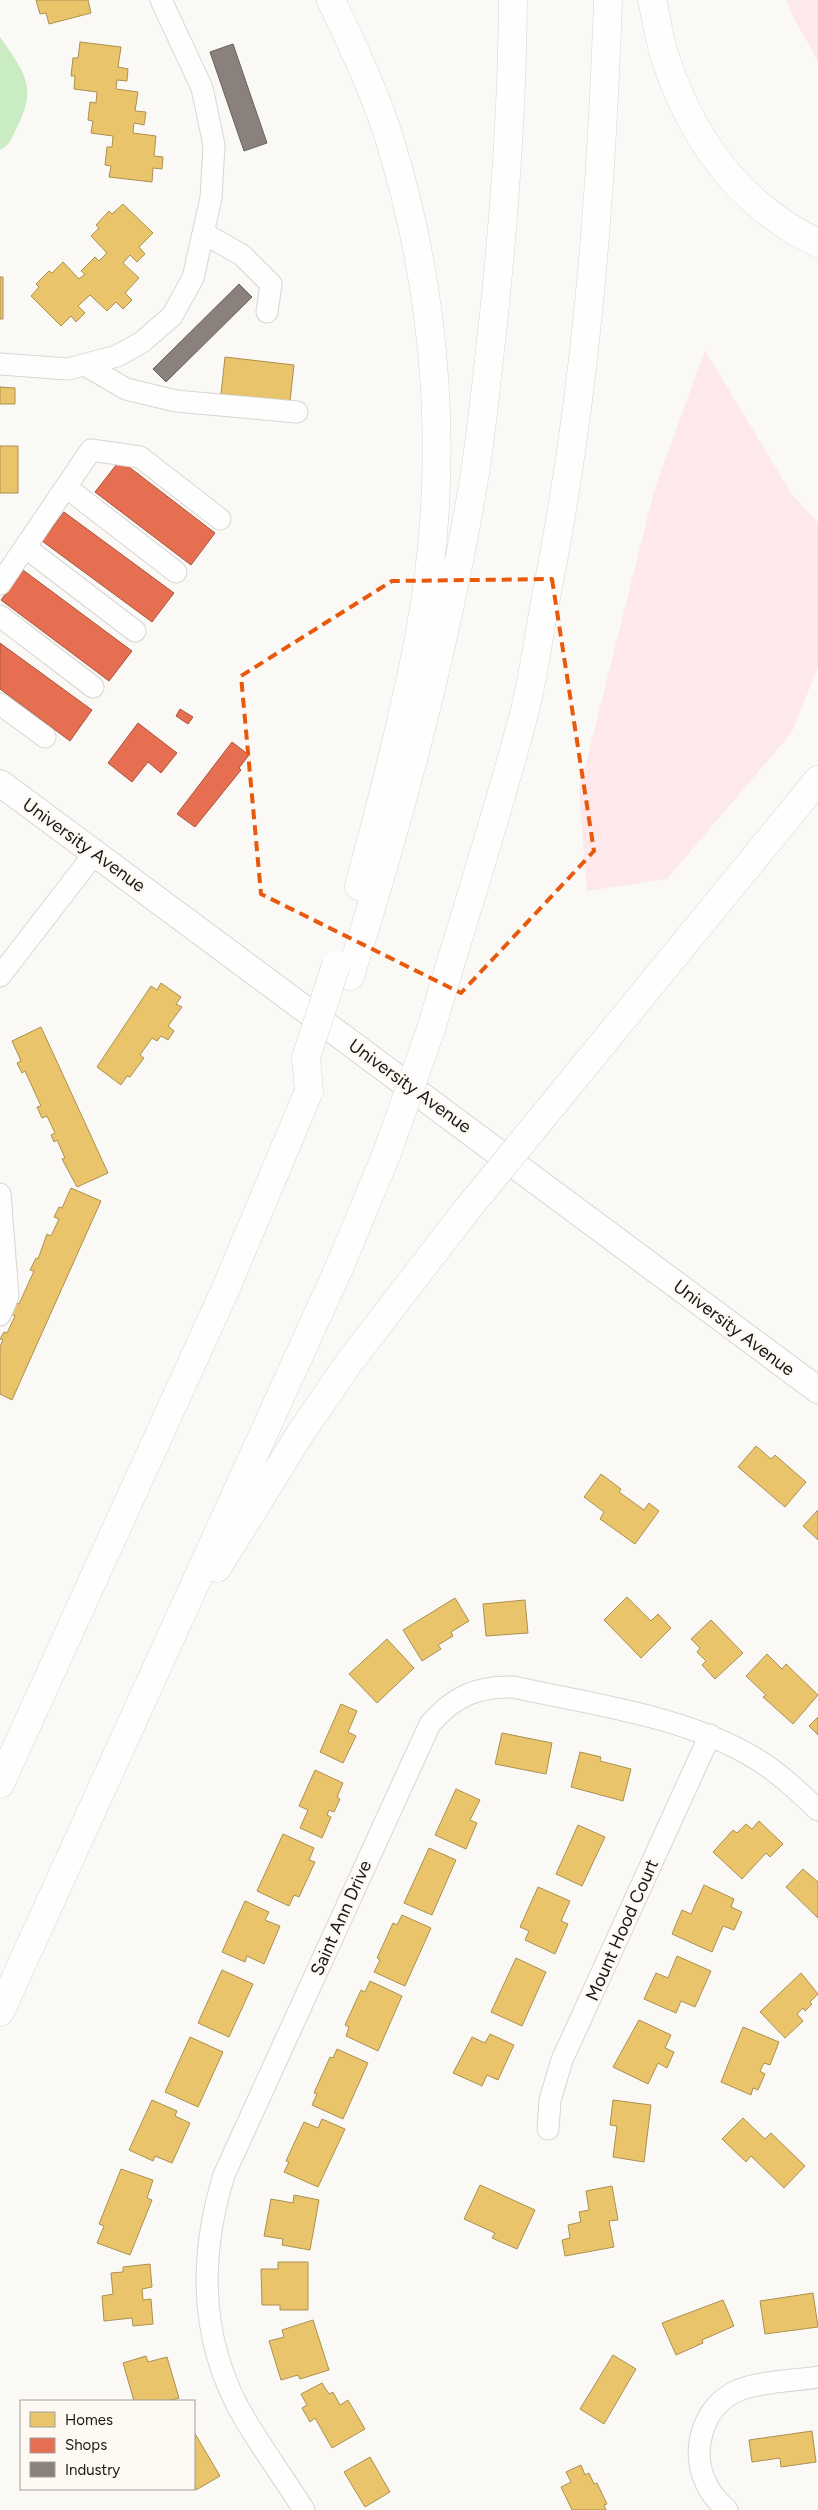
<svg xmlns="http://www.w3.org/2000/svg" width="818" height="2510" font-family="Figtree,sans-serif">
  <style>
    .green { fill: #fde8ec }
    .water { fill: #c9ecc2 }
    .homes { fill: #e9c46a; stroke: #ab9050 }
    .shops { fill: #e76f51; stroke: #a9543e }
    .industry { fill: #8a817c; stroke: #68615c }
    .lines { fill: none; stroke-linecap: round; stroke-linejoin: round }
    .minor-casing { stroke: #d8d6d2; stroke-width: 23 }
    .major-casing { stroke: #d8d6d2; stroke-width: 28 }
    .highway-casing { stroke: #d8d6d2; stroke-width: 29 }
    .minor { stroke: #fefefe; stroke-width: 21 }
    .major { stroke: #fefefe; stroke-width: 26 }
    .highway { stroke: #fefefe; stroke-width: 28 }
    .highway-bridge-casing { stroke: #d8d6d2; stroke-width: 29; stroke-linecap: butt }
    .highway-bridge { stroke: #fefefe; stroke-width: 28 }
    .marked { fill: none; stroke: #e8590c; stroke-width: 4; stroke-dasharray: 10 6; stroke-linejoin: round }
    .labels { text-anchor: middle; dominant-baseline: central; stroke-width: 5; stroke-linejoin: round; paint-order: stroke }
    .street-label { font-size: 18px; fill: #191613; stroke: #fef9f3 }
  </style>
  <rect width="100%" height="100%" fill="#fbf9f6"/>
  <!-- green -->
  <path class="green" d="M 787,0 L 818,0 L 818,61 L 792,15 Z
    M 705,350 L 791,493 L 818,523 L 818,667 L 792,732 L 667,879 L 587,891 L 579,791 L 654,491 Z"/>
  <!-- water -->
  <path class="water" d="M 0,37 C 24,72 39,87 16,129 C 12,138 9,146 0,150 Z"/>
  <!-- homes -->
  <path class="homes" d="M 36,0 L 88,0 L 91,13 L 49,24 L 46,13 L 40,14 Z
    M 80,42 L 121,47 L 118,67 L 128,69 L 127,81 L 117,80 L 116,89 L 138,92 L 135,111 L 146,112 L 144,125 L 134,123 L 133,133 L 156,136 L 154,156 L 163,157 L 162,169 L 153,168 L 152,182 L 109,177 L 111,166 L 105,165 L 107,147 L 112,147 L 113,136 L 91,133 L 93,121 L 88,120 L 90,102 L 96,103 L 97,92 L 74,89 L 75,76 L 71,76 L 73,58 L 78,58 Z
    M 123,204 L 153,233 L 139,247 L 145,254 L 137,262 L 130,255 L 123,263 L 139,278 L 125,293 L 132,300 L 123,309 L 116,302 L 107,311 L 90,295 L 78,306 L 85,313 L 76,322 L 71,316 L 61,326 L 31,296 L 39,287 L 36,284 L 49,271 L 52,273 L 63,262 L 79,279 L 85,274 L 81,271 L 95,257 L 99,261 L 107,253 L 91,236 L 99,228 L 96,225 L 109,211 L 112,214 Z
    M 0,277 L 3,277 L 3,319 L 0,319 Z
    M 225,357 L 294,365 L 290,401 L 221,394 Z
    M 0,387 L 15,388 L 15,404 L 0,404 Z
    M 0,446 L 18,446 L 18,493 L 0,493 Z
    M 161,983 L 181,997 L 176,1004 L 182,1007 L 168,1026 L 174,1031 L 168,1040 L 161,1036 L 157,1041 L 152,1038 L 140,1055 L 144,1058 L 130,1077 L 127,1076 L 121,1085 L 97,1067 L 151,986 L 157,990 Z
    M 41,1027 L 108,1173 L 77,1187 L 62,1159 L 65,1158 L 57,1140 L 54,1142 L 51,1135 L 55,1133 L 47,1116 L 42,1118 L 37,1107 L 41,1106 L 25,1071 L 22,1073 L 17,1063 L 21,1061 L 12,1041 Z
    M 71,1188 L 101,1201 L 12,1400 L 0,1394 L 0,1346 L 3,1340 L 0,1339 L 4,1332 L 7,1333 L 15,1316 L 10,1314 L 15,1303 L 19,1304 L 34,1271 L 30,1270 L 36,1258 L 38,1259 L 47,1234 L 51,1236 L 59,1219 L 54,1217 L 59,1207 L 62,1208 Z
    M 756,1446 L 771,1459 L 775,1455 L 806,1482 L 785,1507 L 738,1467 Z
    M 601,1474 L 621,1489 L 619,1492 L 644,1510 L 649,1503 L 659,1511 L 635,1544 L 600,1519 L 604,1512 L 584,1497 Z
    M 818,1510 L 818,1540 L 803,1526 Z
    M 627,1597 L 651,1621 L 658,1614 L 671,1628 L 641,1658 L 604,1620 Z
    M 455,1598 L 469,1621 L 451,1632 L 453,1636 L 438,1645 L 441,1649 L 422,1661 L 403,1630 Z
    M 525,1600 L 528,1633 L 486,1636 L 483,1604 Z
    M 711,1620 L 743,1653 L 715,1679 L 702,1665 L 706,1661 L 697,1652 L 700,1648 L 691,1639 Z
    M 387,1639 L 414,1668 L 377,1703 L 349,1674 Z
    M 767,1654 L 782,1669 L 786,1664 L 818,1695 L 793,1724 L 763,1697 L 766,1695 L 746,1676 Z
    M 341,1704 L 357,1711 L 348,1732 L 356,1736 L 343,1763 L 320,1752 Z
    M 818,1717 L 818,1735 L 809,1726 Z
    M 502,1733 L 552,1743 L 546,1774 L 495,1764 Z
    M 580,1752 L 601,1757 L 600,1761 L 631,1769 L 623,1801 L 571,1787 Z
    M 315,1770 L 343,1783 L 337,1797 L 340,1799 L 334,1812 L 329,1810 L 327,1815 L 331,1817 L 322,1838 L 300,1828 L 308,1810 L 299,1806 Z
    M 456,1789 L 480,1800 L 470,1820 L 477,1823 L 466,1849 L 435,1835 Z
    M 759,1821 L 783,1844 L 770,1857 L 766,1853 L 742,1879 L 713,1852 L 733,1830 L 737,1833 L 746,1824 L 752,1829 Z
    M 578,1825 L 605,1837 L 582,1886 L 556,1874 Z
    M 283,1834 L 314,1848 L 309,1860 L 315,1862 L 299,1897 L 294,1895 L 289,1906 L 257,1891 Z
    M 429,1848 L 456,1860 L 432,1915 L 404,1903 Z
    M 803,1869 L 818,1882 L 818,1918 L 786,1887 Z
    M 704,1885 L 734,1899 L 731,1907 L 742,1912 L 734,1930 L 723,1926 L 712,1952 L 672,1934 L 682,1910 L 691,1914 Z
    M 538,1887 L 570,1901 L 561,1921 L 568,1924 L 555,1954 L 525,1940 L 529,1931 L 520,1927 Z
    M 245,1901 L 269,1912 L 265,1920 L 280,1926 L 264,1964 L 247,1956 L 245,1962 L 222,1952 Z
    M 402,1915 L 431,1928 L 405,1986 L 374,1972 L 380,1960 L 377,1958 L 393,1923 L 397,1925 Z
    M 677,1956 L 711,1971 L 695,2007 L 681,2001 L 676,2013 L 644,1999 L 656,1973 L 668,1978 Z
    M 516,1958 L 546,1972 L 522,2026 L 491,2012 Z
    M 222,1970 L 253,1984 L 229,2037 L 198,2023 Z
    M 801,1973 L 818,1994 L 810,2002 L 812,2004 L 805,2011 L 803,2008 L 797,2014 L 803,2021 L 785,2038 L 760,2012 Z
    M 370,1981 L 402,1996 L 378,2051 L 346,2036 L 349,2027 L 345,2025 L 361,1990 L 365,1992 Z
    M 639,2020 L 671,2035 L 665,2048 L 674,2052 L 667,2068 L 658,2063 L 648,2084 L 613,2067 Z
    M 743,2027 L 779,2042 L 770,2065 L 764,2063 L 760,2071 L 765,2074 L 758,2090 L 753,2088 L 751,2095 L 721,2082 Z
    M 490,2034 L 514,2045 L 498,2080 L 487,2075 L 482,2086 L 453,2073 L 472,2037 L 485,2043 Z
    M 190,2037 L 223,2052 L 198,2107 L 165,2092 Z
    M 337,2049 L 368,2063 L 343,2119 L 312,2105 L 317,2094 L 314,2093 L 330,2057 L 333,2058 Z
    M 152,2100 L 177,2111 L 175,2116 L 190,2123 L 172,2163 L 155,2156 L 153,2161 L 129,2150 Z
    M 613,2100 L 651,2105 L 644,2162 L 613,2157 L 617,2126 L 610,2125 Z
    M 743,2118 L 765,2139 L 771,2133 L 805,2166 L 784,2188 L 751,2156 L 746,2162 L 722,2139 Z
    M 322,2119 L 345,2129 L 318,2187 L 284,2172 L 289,2162 L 286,2161 L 304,2122 L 318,2128 Z
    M 121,2169 L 153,2180 L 147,2198 L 152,2200 L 130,2255 L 97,2243 L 104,2226 L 99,2224 Z
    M 480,2185 L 535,2210 L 517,2249 L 492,2238 L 495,2233 L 464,2219 Z
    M 612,2186 L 618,2220 L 609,2221 L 614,2247 L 565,2256 L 562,2240 L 570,2238 L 568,2225 L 581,2222 L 579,2212 L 589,2210 L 586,2191 Z
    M 294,2195 L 319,2200 L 310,2250 L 282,2245 L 283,2239 L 264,2236 L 271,2199 L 293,2203 Z
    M 278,2262 L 308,2262 L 308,2310 L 280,2310 L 280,2305 L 262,2305 L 261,2269 L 278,2269 Z
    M 150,2264 L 152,2287 L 142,2289 L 143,2300 L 151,2299 L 153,2324 L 133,2326 L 132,2318 L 104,2321 L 102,2296 L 113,2294 L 111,2273 L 123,2272 L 123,2267 Z
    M 813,2293 L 818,2327 L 765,2334 L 760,2301 Z
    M 723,2300 L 734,2326 L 702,2340 L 703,2343 L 676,2355 L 662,2323 Z
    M 313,2320 L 329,2370 L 300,2379 L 298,2375 L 281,2380 L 269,2341 L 284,2337 L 282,2330 Z
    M 613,2355 L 636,2369 L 604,2424 L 580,2409 Z
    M 146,2356 L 148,2362 L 167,2357 L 179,2398 L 167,2401 L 134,2401 L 123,2363 Z
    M 322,2383 L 329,2394 L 333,2392 L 340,2405 L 348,2400 L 365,2429 L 332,2448 L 315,2418 L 310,2422 L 302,2408 L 307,2405 L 301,2394 Z
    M 812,2431 L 816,2462 L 781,2467 L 780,2458 L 752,2462 L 749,2440 Z
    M 194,2432 L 220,2476 L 196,2490 L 194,2485 Z
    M 370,2457 L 390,2492 L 365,2507 L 344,2472 Z
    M 581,2465 L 585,2475 L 589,2473 L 594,2484 L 597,2483 L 607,2504 L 604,2505 L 606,2510 L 572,2510 L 561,2487 L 571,2482 L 566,2472 Z"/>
  <!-- shops -->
  <path class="shops" d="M 120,460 L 215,533 L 191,565 L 95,492 Z
    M 64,512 L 174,593 L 152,622 L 42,541 Z
    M 23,570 L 132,651 L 109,681 L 1,600 Z
    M 0,643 L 92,710 L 70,741 L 0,689 Z
    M 180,709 L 193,717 L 188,724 L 176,716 Z
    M 138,723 L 177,753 L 161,773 L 148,762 L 132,782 L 108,763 Z
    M 232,742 L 249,755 L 239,768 L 241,770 L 195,827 L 177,814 Z"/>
  <!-- industry -->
  <path class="industry" d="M 233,44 L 267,143 L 244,151 L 210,52 Z
    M 239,284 L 252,297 L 166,382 L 153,369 Z"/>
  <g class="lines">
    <!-- minor casing -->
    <g class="minor-casing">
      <path id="minor" d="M 203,233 L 242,255 L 271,284 L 267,312
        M 0,364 L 68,369 L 117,356 L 142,342 L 172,316 L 193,278 L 211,198 L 214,145 L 202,88 L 161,0
        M 85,365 L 126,389 L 176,401 L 297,412
        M 66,487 L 176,572
        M 25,547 L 135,631
        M 0,584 L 91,450 L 140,457 L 220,519
        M 0,616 L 93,687
        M 0,704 L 45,737
        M 0,976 L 95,853
        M 0,1194 L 8,1296 L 0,1315
        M 548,2129 L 550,2100 L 562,2060 L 710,1735
        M 304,2510 C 285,2480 264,2451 246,2421 C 199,2343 198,2260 224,2175 L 430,1724 C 453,1697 477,1686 513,1687 C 591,1704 684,1716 753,1757 C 777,1771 798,1791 818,1810
        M 727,2510 C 719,2502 710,2494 706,2483 C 690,2450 703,2405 739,2390 C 763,2381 793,2381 818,2377"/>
    </g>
    <!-- major casing -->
    <g class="major-casing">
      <path id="major" d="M 0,783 L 818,1390"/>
    </g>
    <!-- highway casing -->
    <g class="highway-casing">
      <path id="highway" d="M 331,0 C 353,47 376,94 391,144 C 439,302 450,469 420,632 C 404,718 382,802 359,886
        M 652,0 C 657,20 659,41 666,60 C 693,141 740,206 818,243
        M 350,976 C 402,812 447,643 475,473 C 483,420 488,367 494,314 C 505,209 512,105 513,0
        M 431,1029 C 462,923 497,817 525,710 C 534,673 539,634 546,597 C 586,397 601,202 608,0
        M 546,1113 L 818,780
        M 217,1568 L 300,1434 L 348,1364 L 465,1212
        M 0,1784 L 226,1288 L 309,1091
        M 0,2012 L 339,1268 L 387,1153"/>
    </g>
    <!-- minor -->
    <use href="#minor" class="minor"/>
    <!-- major -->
    <use href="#major" class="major"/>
    <!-- highway -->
    <use href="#highway" class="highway"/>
    <!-- highway-bridge casing -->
    <g class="highway-bridge-casing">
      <path id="highway-bridge" d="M 309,1091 L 306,1058 L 336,965
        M 387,1153 L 431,1029
        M 465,1212 L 546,1113"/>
    </g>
    <!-- highway-bridge -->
    <use href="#highway-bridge" class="highway-bridge"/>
  </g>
  <!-- marked area -->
  <path class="marked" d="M 552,579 L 594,851 L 461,993 L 261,894 L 241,676 L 392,581 Z"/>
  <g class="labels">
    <!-- street labels -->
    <g class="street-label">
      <text transform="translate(84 845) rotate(36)">University Avenue</text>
      <text transform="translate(410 1086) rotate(36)">University Avenue</text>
      <text transform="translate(734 1328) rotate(37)">University Avenue</text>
      <text transform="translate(341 1918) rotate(-66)">Saint Ann Drive</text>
      <text transform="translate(622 1930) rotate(-66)">Mount Hood Court</text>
    </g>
  </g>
  <!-- legend -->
  <rect x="20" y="2400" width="175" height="90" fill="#fef9f3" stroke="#a29e99"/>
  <rect x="30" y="2412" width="25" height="15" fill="#e9c46a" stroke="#a29e99"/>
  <text x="65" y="2425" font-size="15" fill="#191613">Homes</text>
  <rect x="30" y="2438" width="25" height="15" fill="#e76f51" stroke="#a29e99"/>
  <text x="65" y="2450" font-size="15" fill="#191613">Shops</text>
  <rect x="30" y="2462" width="25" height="15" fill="#8a817c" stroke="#a29e99"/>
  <text x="65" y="2475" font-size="15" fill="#191613">Industry</text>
</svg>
